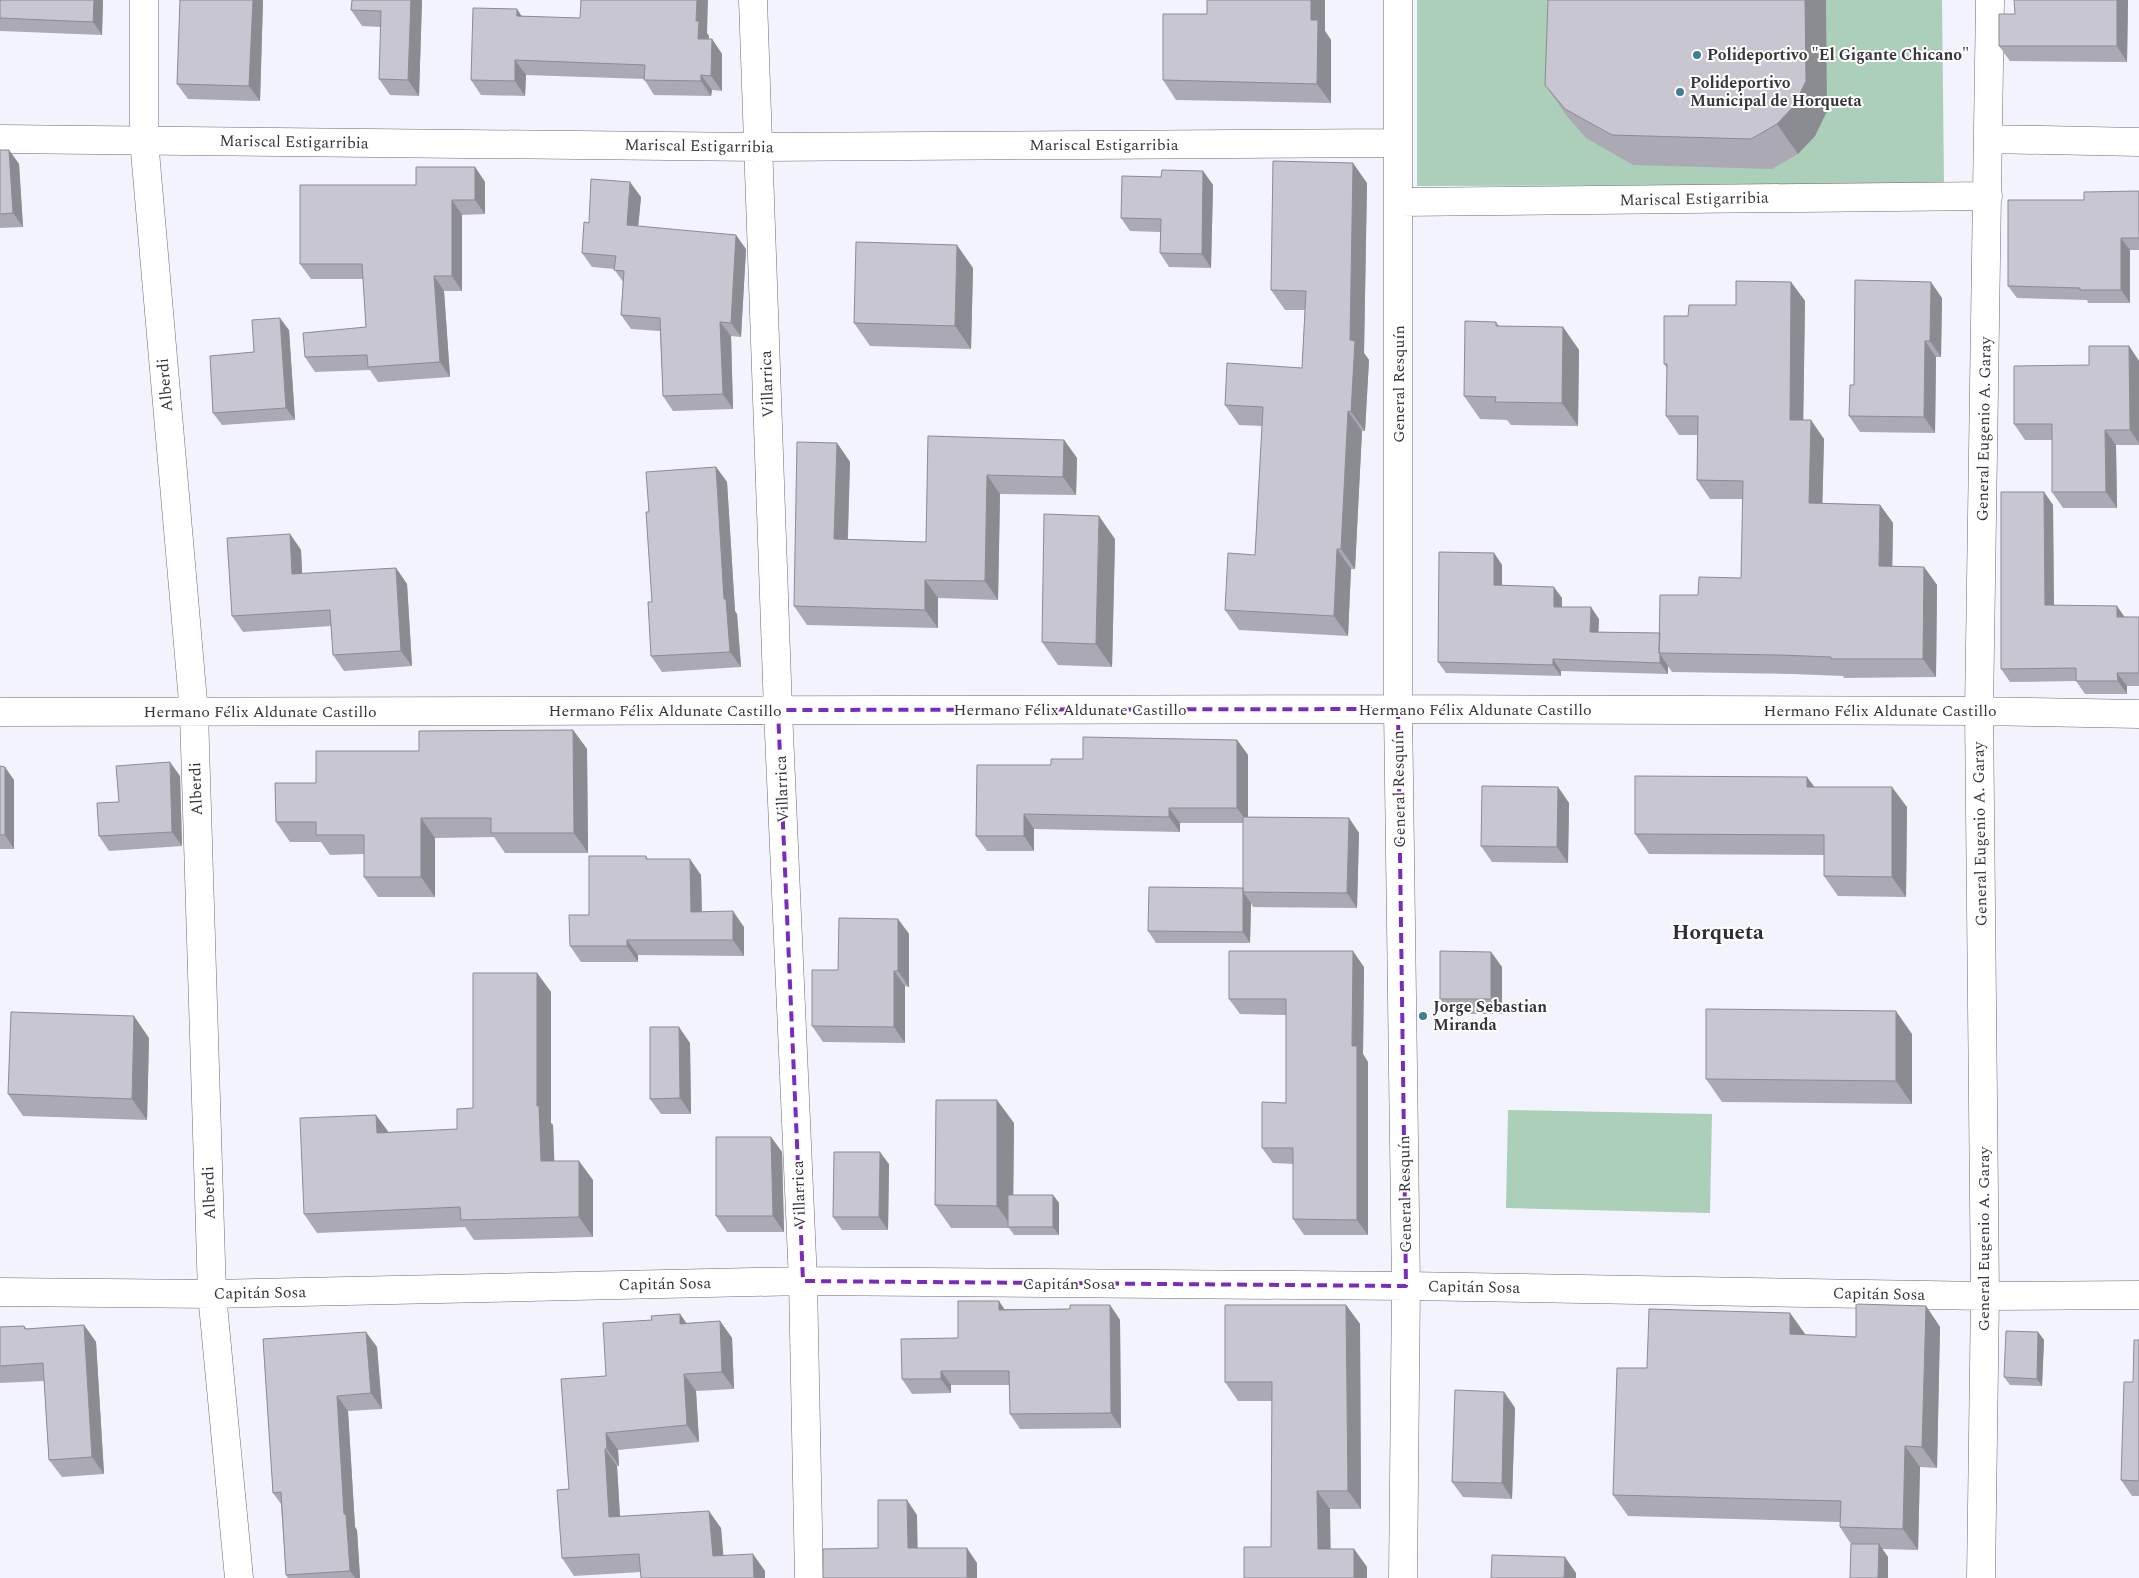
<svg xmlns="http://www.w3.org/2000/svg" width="2139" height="1578" font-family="Spectral,serif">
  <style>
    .green { fill: #accfb9 }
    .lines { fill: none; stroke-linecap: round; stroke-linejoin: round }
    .minor-casing { stroke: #6b6a74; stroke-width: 29 }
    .minor { stroke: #fff; stroke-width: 28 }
    .wall { fill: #abaab4 }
    .shaded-wall { fill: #8b8b92 }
    .building { fill: #c7c6d1; stroke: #8b8b92 }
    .marked { fill: none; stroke: #7b2cbf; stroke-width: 4; stroke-dasharray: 10 6; stroke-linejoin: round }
    .poi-dot { fill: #407e93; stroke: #fff; stroke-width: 2 }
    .labels { text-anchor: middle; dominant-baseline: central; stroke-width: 4; stroke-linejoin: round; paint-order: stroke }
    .poi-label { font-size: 16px; font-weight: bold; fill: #37363b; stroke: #fff; text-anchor: start }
    .street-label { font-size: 16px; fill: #37363b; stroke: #fff }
    .district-label { font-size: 21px; font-weight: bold; fill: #2e2d36; stroke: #fff }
  </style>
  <rect width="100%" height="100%" fill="#f3f3fe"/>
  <!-- green -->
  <path class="green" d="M 1417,0 L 1942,0 L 1944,185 L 1417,186 Z
    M 1508,1110 L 1712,1114 L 1710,1213 L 1506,1208 Z"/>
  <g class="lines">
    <!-- minor casing -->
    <g class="minor-casing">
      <path id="minor" d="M 144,0 L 144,140 L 194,713 L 212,1294 L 239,1578
        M 753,0 L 778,710 L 803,1281 L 809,1578
        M 1398,0 L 1398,709 L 1406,1286 L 1403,1578
        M 0,139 L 758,147 L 1398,143
        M 1989,139 L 2139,142
        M 1399,202 L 1988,196
        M 0,712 L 1398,709 L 1979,711 L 2139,714
        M 0,1292 L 212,1294 L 803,1281 L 1406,1286 L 1985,1296 L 2139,1295
        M 1981,1578 L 1985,1296 L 1979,711 L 1990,0"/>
    </g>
    <!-- minor -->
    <use href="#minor" class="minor"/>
  </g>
  <!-- wall -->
  <path class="wall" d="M 0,0 L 103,0 L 102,35 L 0,31 Z
    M 180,0 L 263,0 L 260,101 L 188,99 L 177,84 Z
    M 352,0 L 422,0 L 419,96 L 390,95 L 379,79 L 381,27 L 362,26 L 351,10 Z
    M 1207,0 L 1325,0 L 1325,31 L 1331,40 L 1331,103 L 1176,100 L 1163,80 L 1207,14 Z
    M 2128,0 L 2127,62 L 2010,61 L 1999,46 L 2015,14 Z
    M 522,16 L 707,33 L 709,36 L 709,39 L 712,39 L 722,54 L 722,91 L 712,90 L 711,96 L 654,95 L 644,79 L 526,75 L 525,96 L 481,95 L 471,80 Z
    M 1545,85 L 1827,111 L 1815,136 L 1798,154 L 1772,169 L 1633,165 L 1586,138 L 1566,115 Z
    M 0,150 L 9,150 L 19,164 L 23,227 L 0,228 Z
    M 475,167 L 485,182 L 485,214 L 462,215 L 462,291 L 444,291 L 450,377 L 378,382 L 370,370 L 315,372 L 305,357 L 366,327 L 363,279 L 311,279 L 300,264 L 416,185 Z
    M 1203,171 L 1213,185 L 1211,268 L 1169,267 L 1160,253 L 1160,232 L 1130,231 L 1121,218 L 1161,177 Z
    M 1367,183 L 1364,353 L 1369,360 L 1365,431 L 1362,431 L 1355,569 L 1351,569 L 1348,636 L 1239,630 L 1225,610 L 1255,555 L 1262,426 L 1239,425 L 1225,405 L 1302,368 L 1305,310 L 1285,310 L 1271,290 Z
    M 2139,191 L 2139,250 L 2130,250 L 2130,303 L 2088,303 L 2087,300 L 2017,298 L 2008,286 L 2084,200 Z
    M 641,197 L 638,226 L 746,249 L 741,337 L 731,336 L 733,409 L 673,411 L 663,396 L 660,331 L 631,329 L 621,315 L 623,282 L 614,269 L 592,267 L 582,253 L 589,223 Z
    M 973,268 L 971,349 L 870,346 L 854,323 Z
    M 1791,282 L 1805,301 L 1803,420 L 1824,439 L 1822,503 L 1880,505 L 1893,523 L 1892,566 L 1924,567 L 1937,585 L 1936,677 L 1844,678 L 1843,676 L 1793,674 L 1672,672 L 1668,666 L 1668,674 L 1561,671 L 1561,676 L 1446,673 L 1438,662 L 1494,553 L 1502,565 L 1502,585 L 1562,598 L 1562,607 L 1599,619 L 1598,632 L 1660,633 L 1698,595 L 1741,578 L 1743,499 L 1710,499 L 1697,480 L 1697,435 L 1679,435 L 1666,416 L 1667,368 L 1664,364 L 1688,316 L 1736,305 Z
    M 1942,298 L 1941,357 L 1936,357 L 1935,433 L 1860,432 L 1849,416 L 1854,385 Z
    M 1496,322 L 1499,326 L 1563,327 L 1579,350 L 1578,426 L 1511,425 L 1507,420 L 1480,419 L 1464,396 Z
    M 289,330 L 295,420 L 222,425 L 213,413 L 254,352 Z
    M 2129,346 L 2139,361 L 2139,445 L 2116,445 L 2117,508 L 2063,508 L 2052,492 L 2052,440 L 2025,440 L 2014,424 L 2089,365 Z
    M 928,436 L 1064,440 L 1077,458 L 1076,495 L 1000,494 L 998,600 L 938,598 L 938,628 L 807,625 L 794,606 L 837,443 L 850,462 L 848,539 L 926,542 Z
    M 716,467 L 727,482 L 735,611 L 737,614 L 741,667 L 662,672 L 651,656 L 652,602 L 649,512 Z
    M 2044,492 L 2053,505 L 2054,605 L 2125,617 L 2139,617 L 2139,686 L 2127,686 L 2127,694 L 2085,694 L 2076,681 L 2010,682 L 2001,669 Z
    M 290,534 L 301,550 L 302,574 L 396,568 L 407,584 L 412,666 L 344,671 L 333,655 L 331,626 L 243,632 L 232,616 Z
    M 1115,539 L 1112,667 L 1058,665 L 1042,642 Z
    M 573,730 L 587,749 L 588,853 L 505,853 L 494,837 L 435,838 L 435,897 L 378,897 L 364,877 L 364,854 L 330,855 L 321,842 L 290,842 L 276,822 L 316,783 L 419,751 Z
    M 1237,740 L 1248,755 L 1248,817 L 1349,818 L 1359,833 L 1357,908 L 1253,907 L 1251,903 L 1250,943 L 1156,943 L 1148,931 L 1243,888 L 1243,823 L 1180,823 L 1180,832 L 1034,829 L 1034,851 L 987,851 L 976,836 L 1051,765 L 1083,759 Z
    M 0,766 L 14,780 L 14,849 L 0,849 Z
    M 180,776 L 182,846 L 109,851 L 99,836 L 119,802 Z
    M 1558,787 L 1569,803 L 1568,863 L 1492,862 L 1481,846 Z
    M 1814,787 L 1907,807 L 1906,897 L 1838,896 L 1824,876 L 1824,855 L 1649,854 L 1635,834 Z
    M 646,856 L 648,859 L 701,875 L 702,912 L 744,927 L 744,956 L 638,955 L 638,962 L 581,962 L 570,946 L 589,915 Z
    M 898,919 L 909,934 L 909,987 L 905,986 L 905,1043 L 823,1042 L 812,1026 L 838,970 Z
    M 1491,952 L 1502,967 L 1502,1014 L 1451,1014 L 1440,999 Z
    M 1364,967 L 1363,1054 L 1368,1062 L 1368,1235 L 1304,1235 L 1293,1219 L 1293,1164 L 1273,1163 L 1262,1148 L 1286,1103 L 1286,1015 L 1240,1014 L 1229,999 Z
    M 537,973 L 551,992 L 551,1123 L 553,1125 L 554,1161 L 593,1180 L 593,1237 L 474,1240 L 465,1227 L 317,1233 L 304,1214 L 388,1132 L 457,1129 L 473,1108 Z
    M 1912,1034 L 1912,1104 L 1722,1102 L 1706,1079 Z
    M 149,1038 L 147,1120 L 23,1116 L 8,1094 Z
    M 690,1043 L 691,1114 L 661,1114 L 650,1099 Z
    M 1014,1123 L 1013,1195 L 1053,1195 L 1059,1203 L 1059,1235 L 1014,1235 L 1009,1228 L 951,1228 L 935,1205 Z
    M 771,1137 L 782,1152 L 784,1232 L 727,1232 L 716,1216 Z
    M 889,1164 L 888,1230 L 842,1230 L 833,1217 Z
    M 1110,1305 L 1120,1320 L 1121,1428 L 1020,1429 L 1010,1414 L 1010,1385 L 951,1385 L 951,1393 L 912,1394 L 902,1379 L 958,1338 L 1004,1309 L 1070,1309 Z
    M 1346,1305 L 1360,1324 L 1361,1509 L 1330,1509 L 1330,1549 L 1354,1549 L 1367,1567 L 1271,1547 L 1272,1401 L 1238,1401 L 1225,1382 Z
    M 1926,1306 L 1940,1327 L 1937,1468 L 1920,1467 L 1918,1550 L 1882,1549 L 1888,1557 L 1888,1578 L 1850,1578 L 1851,1544 L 1840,1527 L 1840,1522 L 1628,1516 L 1613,1495 L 1647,1368 L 1790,1313 L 1805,1334 L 1805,1335 L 1856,1337 Z
    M 680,1314 L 686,1323 L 720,1321 L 732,1338 L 734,1389 L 696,1391 L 699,1442 L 618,1450 L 619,1466 L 617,1466 L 620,1516 L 721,1528 L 723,1556 L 765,1571 L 641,1572 L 574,1576 L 562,1558 L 569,1489 L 606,1376 L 652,1320 Z
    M 84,1325 L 96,1342 L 104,1474 L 62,1477 L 49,1460 L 44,1381 L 0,1383 L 0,1327 L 24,1326 L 27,1329 Z
    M 2038,1332 L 2044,1340 L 2042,1386 L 2010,1385 L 2004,1377 Z
    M 263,1339 L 377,1347 L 382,1409 L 348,1411 L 355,1527 L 357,1530 L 360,1578 L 288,1578 L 286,1575 L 281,1504 L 273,1493 Z
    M 2139,1340 L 2139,1496 L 2132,1496 L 2121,1480 Z
    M 1504,1392 L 1515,1408 L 1512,1499 L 1463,1497 L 1452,1482 Z"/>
  <!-- shaded-wall -->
  <path class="shaded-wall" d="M 94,0 L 103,0 L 102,35 L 93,22 Z
    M 253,0 L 263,0 L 260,101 L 249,86 Z
    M 411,0 L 422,0 L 419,96 L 408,80 Z
    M 697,0 L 708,0 L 707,33 L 709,36 L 708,54 L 698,39 L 696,21 Z
    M 1311,0 L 1325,0 L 1325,31 L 1331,40 L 1331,103 L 1317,84 L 1311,20 Z
    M 1805,0 L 1826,0 L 1827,111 L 1815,136 L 1798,154 L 1777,124 Z
    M 2117,0 L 2128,0 L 2127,62 L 2117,46 Z
    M 517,9 L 527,24 L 517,16 Z
    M 712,39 L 722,54 L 722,91 L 711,76 Z
    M 515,60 L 526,75 L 525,96 L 515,81 Z
    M 701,75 L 712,90 L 711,96 L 701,81 Z
    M 9,150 L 19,164 L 23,227 L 13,213 Z
    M 1353,163 L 1367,183 L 1364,353 L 1369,360 L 1365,431 L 1351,412 L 1350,340 Z
    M 475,167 L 485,182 L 485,214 L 475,200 Z
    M 1203,171 L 1213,185 L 1211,268 L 1202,254 Z
    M 630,182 L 641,197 L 637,240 L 627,225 Z
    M 452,200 L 462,215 L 462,291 L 452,276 Z
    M 736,235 L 746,249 L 741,337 L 731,323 Z
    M 2121,238 L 2130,250 L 2130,303 L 2121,290 Z
    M 957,245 L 973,268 L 971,349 L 955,326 Z
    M 434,276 L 444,291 L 450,377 L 440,362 Z
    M 1791,282 L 1805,301 L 1803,439 L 1790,420 Z
    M 1931,282 L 1942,298 L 1941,357 L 1930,341 Z
    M 280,318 L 289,330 L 295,420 L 286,408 Z
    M 720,322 L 731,336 L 733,409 L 723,394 Z
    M 1563,327 L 1579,350 L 1578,426 L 1562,403 Z
    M 1925,341 L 1936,357 L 1935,433 L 1924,417 Z
    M 2129,346 L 2139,361 L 2139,443 L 2130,430 Z
    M 1348,411 L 1362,431 L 1355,569 L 1341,549 Z
    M 1811,420 L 1824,439 L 1822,522 L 1809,503 Z
    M 2105,430 L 2116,445 L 2117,508 L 2106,492 Z
    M 1064,440 L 1077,458 L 1076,495 L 1063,477 Z
    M 837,443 L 850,462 L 847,557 L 834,539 Z
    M 716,467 L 727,482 L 735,611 L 737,614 L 741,667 L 730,652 L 724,599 Z
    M 987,475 L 1000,494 L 998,600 L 985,581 Z
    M 2044,492 L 2053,505 L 2054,618 L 2045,605 Z
    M 1880,505 L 1893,523 L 1892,584 L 1879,566 Z
    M 1099,516 L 1115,539 L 1112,667 L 1096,644 Z
    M 290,534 L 301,550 L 303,590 L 292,574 Z
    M 1337,549 L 1351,569 L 1348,636 L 1334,616 Z
    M 1494,553 L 1502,565 L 1502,596 L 1494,585 Z
    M 1924,567 L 1937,585 L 1936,677 L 1923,659 Z
    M 396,568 L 407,584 L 412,666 L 401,651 Z
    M 925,580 L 938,598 L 938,628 L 925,610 Z
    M 1554,587 L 1562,598 L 1562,618 L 1554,607 Z
    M 2117,606 L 2126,619 L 2117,617 Z
    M 1591,607 L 1599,619 L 1598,643 L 1590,632 Z
    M 1660,654 L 1668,666 L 1668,674 L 1660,663 Z
    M 1553,659 L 1561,671 L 1561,676 L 1553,665 Z
    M 2117,673 L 2127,686 L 2127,694 L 2118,681 Z
    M 573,730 L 587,749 L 588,853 L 574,833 Z
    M 1237,740 L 1248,755 L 1248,823 L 1237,808 Z
    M 170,762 L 180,776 L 182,846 L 172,832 Z
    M 5,767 L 14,780 L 14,849 L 5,835 Z
    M 1807,777 L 1822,797 L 1807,787 Z
    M 1558,787 L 1569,803 L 1568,863 L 1557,847 Z
    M 1892,787 L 1907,807 L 1906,897 L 1892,877 Z
    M 1169,808 L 1180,823 L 1180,832 L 1169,817 Z
    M 1024,814 L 1034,829 L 1034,851 L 1024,836 Z
    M 421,818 L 435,838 L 435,897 L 421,877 Z
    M 1349,818 L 1359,833 L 1357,908 L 1347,893 Z
    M 690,859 L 701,875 L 702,927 L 691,912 Z
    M 1243,892 L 1251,903 L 1250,943 L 1243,932 Z
    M 733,911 L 744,927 L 744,956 L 733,940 Z
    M 898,919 L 909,934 L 909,987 L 898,971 Z
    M 627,940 L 638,955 L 638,962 L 627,946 Z
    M 1353,951 L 1364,967 L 1363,1054 L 1368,1062 L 1368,1235 L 1357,1220 L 1352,1046 Z
    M 1491,952 L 1502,967 L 1502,1014 L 1491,999 Z
    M 894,971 L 905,986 L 905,1043 L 894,1027 Z
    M 537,973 L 551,992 L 551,1123 L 553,1125 L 555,1180 L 541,1161 L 537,1106 Z
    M 1896,1011 L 1912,1034 L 1912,1104 L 1896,1081 Z
    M 134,1016 L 149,1038 L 147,1120 L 132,1099 Z
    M 679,1027 L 690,1043 L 691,1114 L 680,1098 Z
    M 997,1100 L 1014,1123 L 1013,1227 L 1012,1227 L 997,1206 Z
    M 376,1115 L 390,1134 L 377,1133 Z
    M 771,1137 L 782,1152 L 784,1232 L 773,1216 Z
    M 880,1152 L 889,1164 L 888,1230 L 879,1217 Z
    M 579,1161 L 593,1180 L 593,1237 L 579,1217 Z
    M 1053,1195 L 1059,1203 L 1059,1235 L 1053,1227 Z
    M 999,1301 L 1009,1316 L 999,1310 Z
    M 1110,1305 L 1120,1320 L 1121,1428 L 1111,1413 Z
    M 1346,1305 L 1360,1324 L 1361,1509 L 1348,1491 Z
    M 1926,1306 L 1940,1327 L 1937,1468 L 1922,1447 Z
    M 1790,1313 L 1805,1334 L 1804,1355 L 1790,1334 Z
    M 680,1314 L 692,1331 L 680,1324 Z
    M 720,1321 L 732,1338 L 734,1389 L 722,1372 Z
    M 84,1325 L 96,1342 L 104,1474 L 92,1457 Z
    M 366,1332 L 377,1347 L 382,1409 L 371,1393 Z
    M 2038,1332 L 2044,1340 L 2042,1386 L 2037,1379 Z
    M 941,1371 L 951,1385 L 951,1393 L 941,1379 Z
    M 684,1374 L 696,1391 L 699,1442 L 687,1425 Z
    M 1504,1392 L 1515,1408 L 1512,1499 L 1502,1483 Z
    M 337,1396 L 348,1411 L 355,1527 L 357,1530 L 360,1578 L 355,1578 L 350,1571 L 344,1514 Z
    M 606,1433 L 618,1450 L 619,1466 L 607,1449 Z
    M 1905,1446 L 1920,1467 L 1918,1550 L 1903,1529 Z
    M 605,1449 L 617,1466 L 621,1534 L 609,1517 Z
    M 1317,1491 L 1330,1509 L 1331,1567 L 1318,1549 Z
    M 907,1500 L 917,1515 L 918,1563 L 908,1548 Z
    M 709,1511 L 721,1528 L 725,1573 L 713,1556 Z
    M 1879,1544 L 1888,1557 L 1888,1578 L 1878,1578 Z
    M 967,1548 L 977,1563 L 977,1578 L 967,1578 Z
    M 1354,1549 L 1367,1567 L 1367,1578 L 1354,1578 Z
    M 753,1554 L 765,1571 L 765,1578 L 754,1578 Z
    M 1565,1557 L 1576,1573 L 1576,1578 L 1564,1578 Z"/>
  <!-- building -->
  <path class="building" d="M 0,0 L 94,0 L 93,22 L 0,18 Z
    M 180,0 L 253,0 L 249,86 L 177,84 Z
    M 352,0 L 411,0 L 408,80 L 379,79 L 381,11 L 351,10 Z
    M 581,0 L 697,0 L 696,21 L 699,21 L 698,39 L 712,39 L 711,76 L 701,75 L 701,81 L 644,80 L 645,65 L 515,60 L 515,81 L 471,80 L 473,8 L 517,9 L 517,16 L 580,18 Z
    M 1207,0 L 1311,0 L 1311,20 L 1318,20 L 1317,84 L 1163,80 L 1163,14 L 1207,14 Z
    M 1548,0 L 1805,0 L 1806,81 L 1794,106 L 1777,124 L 1751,139 L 1612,135 L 1565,109 L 1545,85 Z
    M 2014,0 L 2117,0 L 2117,46 L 1999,46 L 1999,14 L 2015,14 Z
    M 0,150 L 9,150 L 13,213 L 0,214 Z
    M 1273,161 L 1353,163 L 1350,340 L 1355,341 L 1351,412 L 1348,411 L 1341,549 L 1337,549 L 1334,616 L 1225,610 L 1228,553 L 1255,555 L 1263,407 L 1225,405 L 1227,363 L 1302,368 L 1306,291 L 1271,290 Z
    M 416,167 L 475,167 L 475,200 L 452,200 L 452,276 L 434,276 L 440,362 L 368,367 L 367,355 L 305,357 L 303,333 L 366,327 L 362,264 L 300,264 L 300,185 L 416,185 Z
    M 1162,170 L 1203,171 L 1202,254 L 1160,253 L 1161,219 L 1121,218 L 1122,176 L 1161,177 Z
    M 591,179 L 630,182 L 627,225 L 736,235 L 731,323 L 720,322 L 723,394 L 663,396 L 660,318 L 621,315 L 624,271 L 614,270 L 616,256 L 582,253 L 584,222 L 589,223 Z
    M 2139,191 L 2139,238 L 2121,238 L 2121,290 L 2080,290 L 2080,288 L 2008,286 L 2008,200 L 2084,200 L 2084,192 Z
    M 856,242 L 957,245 L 955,326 L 854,323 Z
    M 1855,280 L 1931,282 L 1930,341 L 1925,341 L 1924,417 L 1849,416 L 1850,385 L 1854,385 Z
    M 1736,281 L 1791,282 L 1790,420 L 1811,420 L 1809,503 L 1880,505 L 1879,566 L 1924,567 L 1923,659 L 1831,659 L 1831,657 L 1780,655 L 1659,653 L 1660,595 L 1698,595 L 1699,577 L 1741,578 L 1743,481 L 1697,480 L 1698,416 L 1666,416 L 1667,364 L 1664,364 L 1664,316 L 1688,316 L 1689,305 L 1736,305 Z
    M 280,318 L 286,408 L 213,413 L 210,356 L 254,352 L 252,320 Z
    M 1465,321 L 1496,322 L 1496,326 L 1563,327 L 1562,403 L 1495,402 L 1496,397 L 1464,396 Z
    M 2089,346 L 2129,346 L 2130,430 L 2105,430 L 2106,492 L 2052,492 L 2052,424 L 2014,424 L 2014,366 L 2089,365 Z
    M 928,436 L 1064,440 L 1063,477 L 987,475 L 985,581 L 925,580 L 925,610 L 794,606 L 797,442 L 837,443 L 834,539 L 926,542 Z
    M 716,467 L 724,599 L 726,599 L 730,652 L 651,656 L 648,602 L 652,602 L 646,512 L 649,512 L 646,472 Z
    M 2001,492 L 2044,492 L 2045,605 L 2117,606 L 2117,617 L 2139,617 L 2139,673 L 2117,673 L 2118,681 L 2076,681 L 2076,668 L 2001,669 Z
    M 1044,514 L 1099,516 L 1096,644 L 1042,642 Z
    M 290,534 L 292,574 L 396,568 L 401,651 L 333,655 L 330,610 L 232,616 L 227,538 Z
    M 1439,552 L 1494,553 L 1494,585 L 1554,587 L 1554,607 L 1591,607 L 1590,632 L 1660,633 L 1659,653 L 1660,654 L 1660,663 L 1553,659 L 1553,665 L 1438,662 Z
    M 573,730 L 574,833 L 491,833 L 491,818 L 421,818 L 421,877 L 364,877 L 364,835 L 316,835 L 316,822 L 276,822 L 275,783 L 316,783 L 316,751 L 419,751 L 419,731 Z
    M 1083,737 L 1237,740 L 1237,808 L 1169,808 L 1169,817 L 1024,814 L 1024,836 L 976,836 L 977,765 L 1051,765 L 1051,759 L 1083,759 Z
    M 170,762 L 172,832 L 99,836 L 97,803 L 119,802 L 116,766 Z
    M 0,766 L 5,767 L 5,835 L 0,835 Z
    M 1635,776 L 1807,777 L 1807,787 L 1892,787 L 1892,877 L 1824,876 L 1824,835 L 1635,834 Z
    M 1482,786 L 1558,787 L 1557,847 L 1481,846 Z
    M 1243,817 L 1349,818 L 1347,893 L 1243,892 Z
    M 589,856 L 646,856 L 646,859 L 690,859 L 691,912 L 733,911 L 733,940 L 627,940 L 627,946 L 570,946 L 569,915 L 589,915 Z
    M 1149,887 L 1243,888 L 1243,932 L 1148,931 Z
    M 839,918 L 898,919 L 898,971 L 894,971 L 894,1027 L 812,1026 L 812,970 L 838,970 Z
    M 1229,951 L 1353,951 L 1352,1046 L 1357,1046 L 1357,1220 L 1293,1219 L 1293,1148 L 1262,1148 L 1262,1102 L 1286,1103 L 1286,999 L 1229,999 Z
    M 1440,951 L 1491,952 L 1491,999 L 1440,999 Z
    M 473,973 L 537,973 L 537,1106 L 539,1106 L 541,1161 L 579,1161 L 579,1217 L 461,1220 L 460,1207 L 304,1214 L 300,1118 L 376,1115 L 377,1133 L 457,1129 L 457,1109 L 473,1108 Z
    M 1706,1009 L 1896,1011 L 1896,1081 L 1706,1079 Z
    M 11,1012 L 134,1016 L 132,1099 L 8,1094 Z
    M 650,1027 L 679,1027 L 680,1098 L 650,1099 Z
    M 936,1100 L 997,1100 L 997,1206 L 935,1205 Z
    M 716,1137 L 771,1137 L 773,1216 L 716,1216 Z
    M 834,1152 L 880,1152 L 879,1217 L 833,1217 Z
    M 1008,1195 L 1053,1195 L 1053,1227 L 1008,1227 Z
    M 958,1301 L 999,1301 L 999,1310 L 1070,1309 L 1070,1305 L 1110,1305 L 1111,1413 L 1010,1414 L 1009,1371 L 941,1371 L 941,1379 L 902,1379 L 901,1339 L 958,1338 Z
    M 1856,1304 L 1926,1306 L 1922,1447 L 1905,1446 L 1903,1529 L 1840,1527 L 1841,1501 L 1613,1495 L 1617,1368 L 1647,1368 L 1649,1309 L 1790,1313 L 1790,1334 L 1856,1337 Z
    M 1225,1305 L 1346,1305 L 1348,1491 L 1317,1491 L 1318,1549 L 1354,1549 L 1354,1578 L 1244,1578 L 1244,1547 L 1271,1547 L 1272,1382 L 1225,1382 Z
    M 680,1314 L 680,1324 L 720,1321 L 722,1372 L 684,1374 L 687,1425 L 606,1433 L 607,1449 L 605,1449 L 609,1517 L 709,1511 L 713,1556 L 753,1554 L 754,1578 L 641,1578 L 639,1554 L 562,1558 L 557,1490 L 569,1489 L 561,1379 L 606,1376 L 603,1323 L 652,1320 L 651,1316 Z
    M 84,1325 L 92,1457 L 49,1460 L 43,1363 L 0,1366 L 0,1327 L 24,1326 L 25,1329 Z
    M 2006,1331 L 2038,1332 L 2037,1379 L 2004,1377 Z
    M 366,1332 L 371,1393 L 337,1396 L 344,1514 L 346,1514 L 350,1571 L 286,1575 L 281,1492 L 273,1493 L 263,1339 Z
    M 2134,1340 L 2139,1340 L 2139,1481 L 2121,1480 L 2124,1382 L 2133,1382 Z
    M 1455,1390 L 1504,1392 L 1502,1483 L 1452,1482 Z
    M 878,1500 L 907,1500 L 908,1548 L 967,1548 L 967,1578 L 823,1578 L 823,1549 L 878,1548 Z
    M 1851,1544 L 1879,1544 L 1878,1578 L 1850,1578 Z
    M 1492,1555 L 1565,1557 L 1564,1578 L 1491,1578 Z"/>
  <!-- marked area -->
  <path class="marked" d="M 1398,709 L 1406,1286 L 803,1281 L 778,710 Z"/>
  <!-- markers -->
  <g class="poi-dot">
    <circle cx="1697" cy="55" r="5"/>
    <circle cx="1680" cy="92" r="5"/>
    <circle cx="1423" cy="1016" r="5"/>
  </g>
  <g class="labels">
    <!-- poi labels -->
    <g class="poi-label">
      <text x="1707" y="55">Polideportivo "El Gigante Chicano"</text>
      <text x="1690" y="83">Polideportivo<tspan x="1690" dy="18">Municipal de Horqueta</tspan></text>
      <text x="1433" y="1007">Jorge Sebastian<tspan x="1433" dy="18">Miranda</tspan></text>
    </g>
    <!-- street labels -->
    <g class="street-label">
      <text transform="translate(294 142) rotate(1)">Mariscal Estigarribia</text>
      <text x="1104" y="145">Mariscal Estigarribia</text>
      <text transform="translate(699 146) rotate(1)">Mariscal Estigarribia</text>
      <text transform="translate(1694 199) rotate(-1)">Mariscal Estigarribia</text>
      <text transform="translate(767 384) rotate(-92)">Villarrica</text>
      <text transform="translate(1399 384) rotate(-90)">General Resquín</text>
      <text transform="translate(165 385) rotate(-95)">Alberdi</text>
      <text transform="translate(1984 429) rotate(-89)">General Eugenio A. Garay</text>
      <text x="1070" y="710">Hermano Félix Aldunate Castillo</text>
      <text x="1475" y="710">Hermano Félix Aldunate Castillo</text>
      <text x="665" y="711">Hermano Félix Aldunate Castillo</text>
      <text x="1880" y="711">Hermano Félix Aldunate Castillo</text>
      <text x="260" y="712">Hermano Félix Aldunate Castillo</text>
      <text transform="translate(196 789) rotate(-92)">Alberdi</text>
      <text transform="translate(782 789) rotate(-92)">Villarrica</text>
      <text transform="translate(1399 789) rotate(-91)">General Resquín</text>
      <text transform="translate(1980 834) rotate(-91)">General Eugenio A. Garay</text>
      <text transform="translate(209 1193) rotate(-92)">Alberdi</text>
      <text transform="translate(799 1194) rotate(-92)">Villarrica</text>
      <text transform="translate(1405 1194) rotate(-91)">General Resquín</text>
      <text transform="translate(1984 1239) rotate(-90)">General Eugenio A. Garay</text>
      <text transform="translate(665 1284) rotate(-1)">Capitán Sosa</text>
      <text x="1069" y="1284">Capitán Sosa</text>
      <text transform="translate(1474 1287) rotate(1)">Capitán Sosa</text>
      <text transform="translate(260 1293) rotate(-1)">Capitán Sosa</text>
      <text transform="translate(1879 1294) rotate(1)">Capitán Sosa</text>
    </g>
    <!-- district labels -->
    <g class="district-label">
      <text x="1718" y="933">Horqueta</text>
    </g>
  </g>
</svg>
